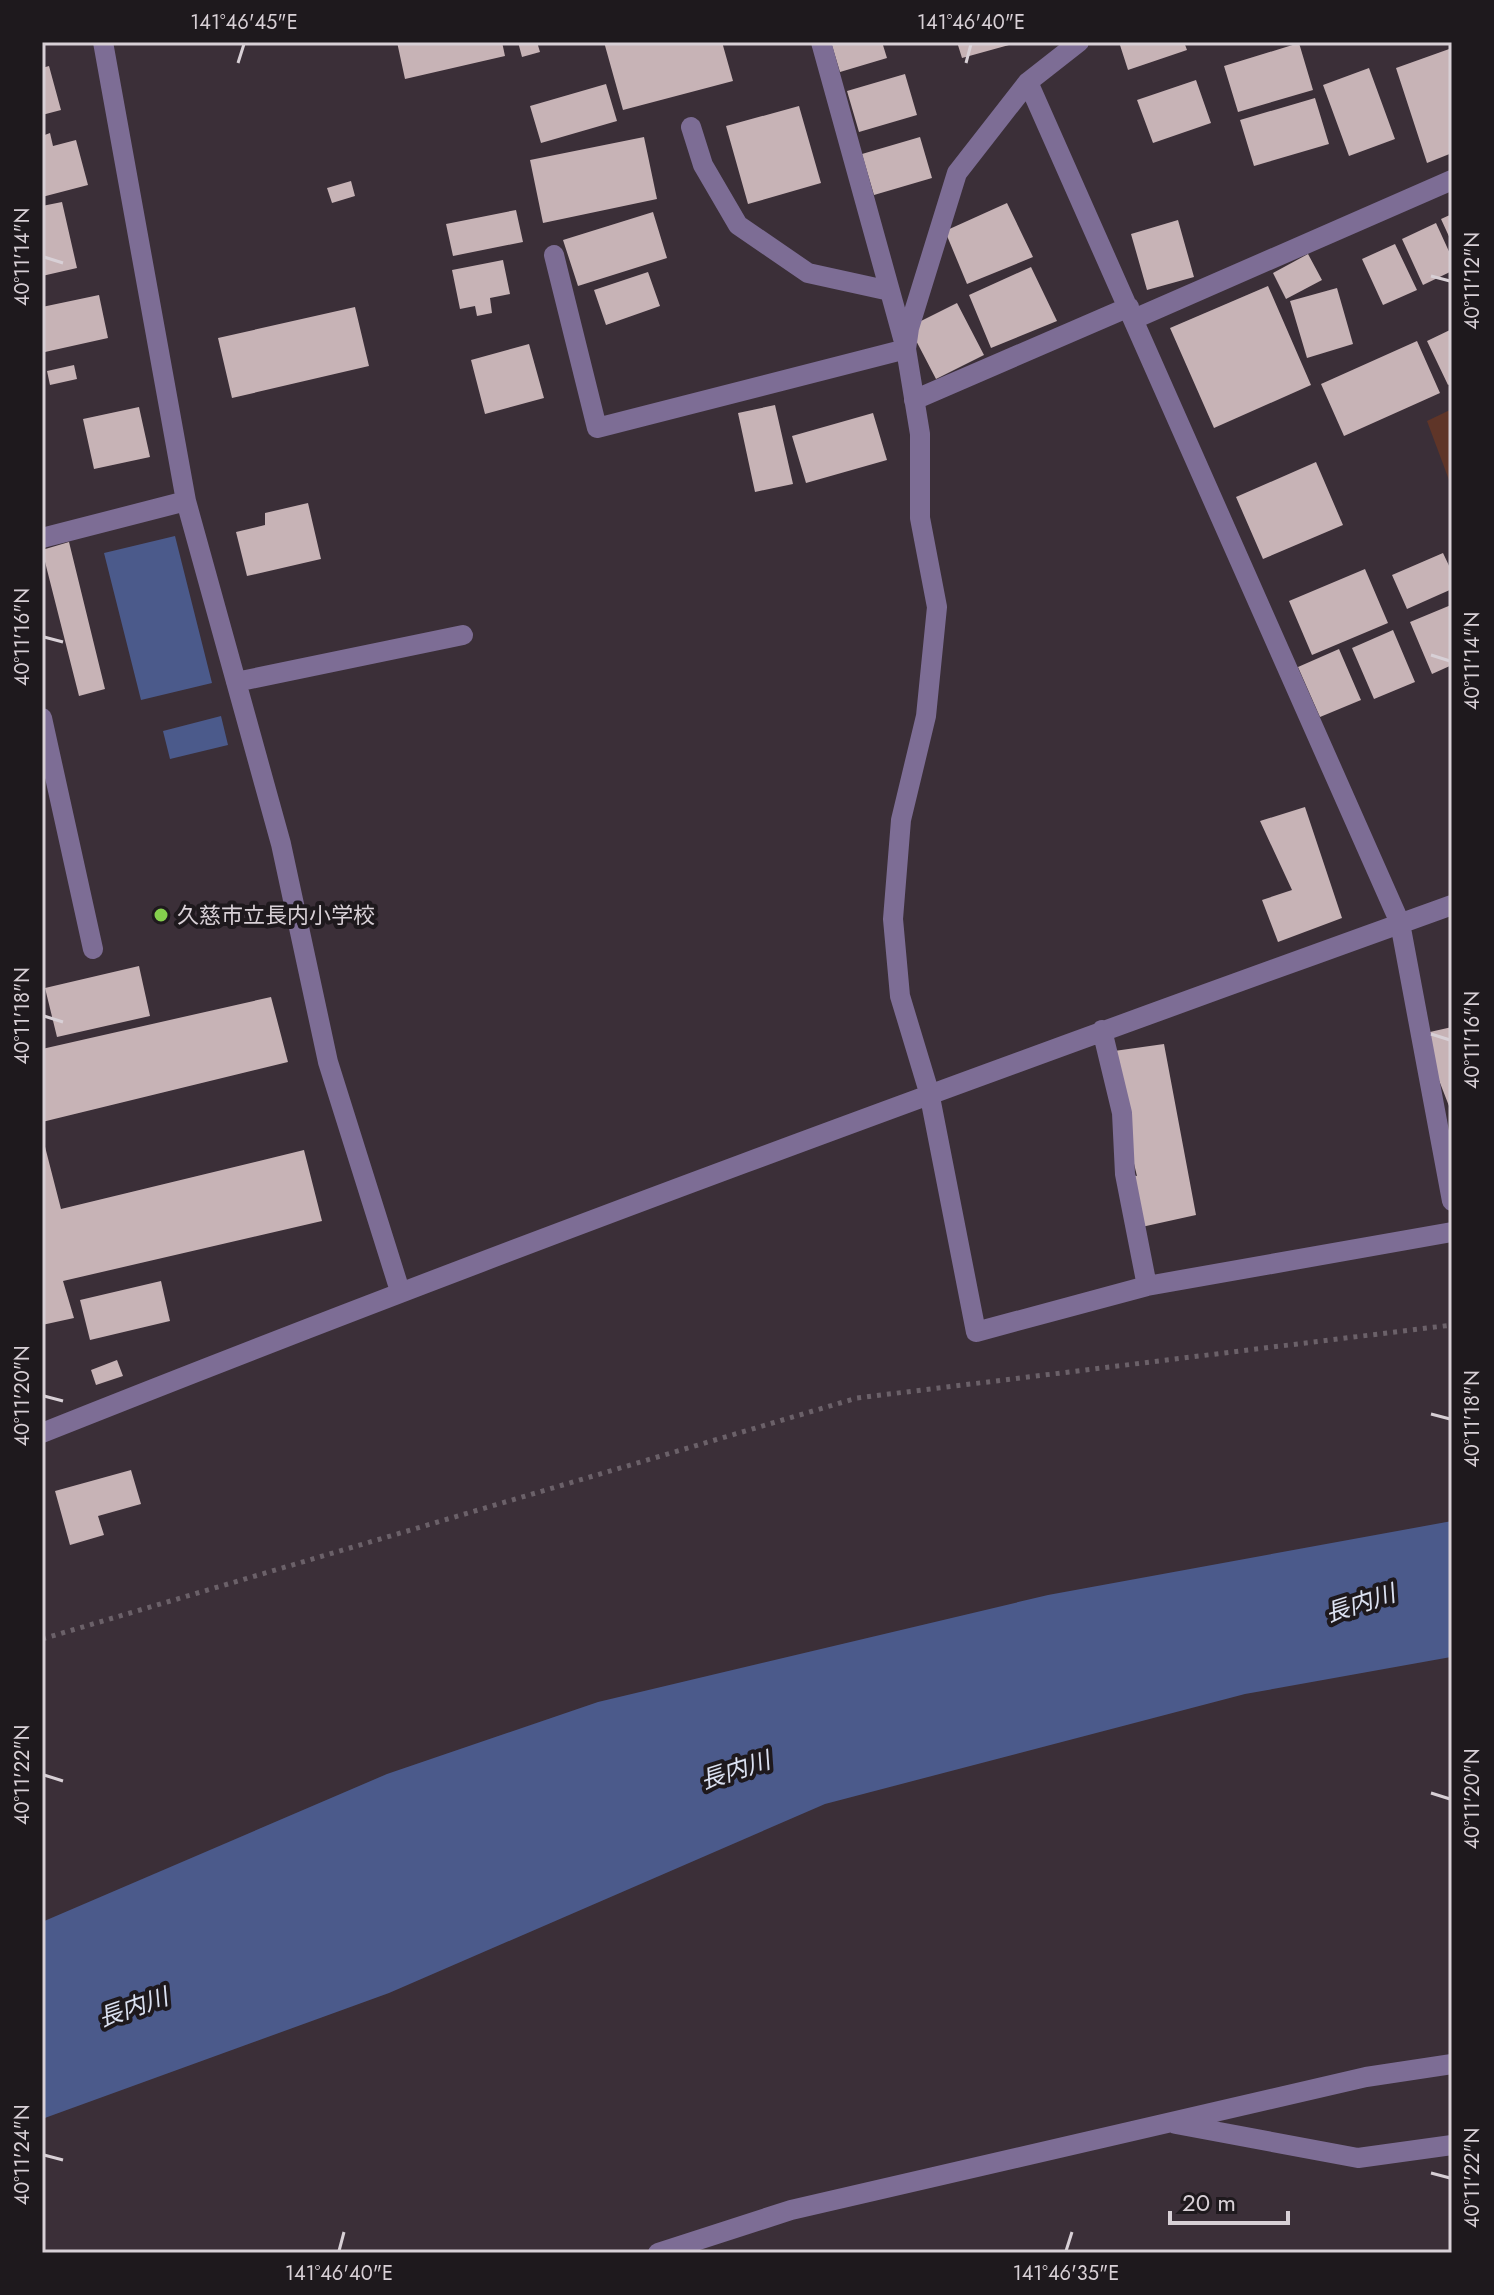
<svg xmlns="http://www.w3.org/2000/svg" width="1494" height="2295" font-family="Jost,'Noto Sans JP',sans-serif">
  <style>
    .green { fill: #5f3528 }
    .water { fill: #4b5a8b }
    .building { fill: #c7b3b6 }
    .lines { fill: none; stroke-linecap: round; stroke-linejoin: round }
    .path { stroke: #6b6169; stroke-width: 5; stroke-dasharray: 4 6; stroke-linecap: butt }
    .minor { stroke: #7d6d95; stroke-width: 20 }
    .ticks { fill: none; stroke: #d8d0d6; stroke-width: 3 }
    .poi-dot { fill: #85cf4d; stroke: #1e191d; stroke-width: 3 }
    .labels { text-anchor: middle; dominant-baseline: central; stroke-width: 8; stroke-linejoin: round; paint-order: stroke }
    .poi-label { font-size: 22px; fill: #d8d0d6; stroke: #1e191d; text-anchor: start }
    .water-label { font-size: 24px; font-style: italic; fill: #dce2f2; stroke: #1e191d }
    .neatline { fill: none; stroke: #d8d0d6; stroke-width: 3 }
    .ticks-label { font-size: 20px; text-anchor: middle; fill: #d8d0d6 }
  </style>
  <rect width="100%" height="100%" fill="#3b2f38"/>
  <!-- green -->
  <path class="green" d="M 1452,409 L 1452,488 L 1427,421 Z"/>
  <!-- water -->
  <path class="water" d="M 175,536 L 212,683 L 141,700 L 104,553 Z
    M 221,716 L 228,745 L 170,759 L 163,731 Z
    M 1452,1521 L 1451,1657 L 1245,1694 L 825,1804 L 389,1993 L 42,2119 L 42,1922 L 387,1774 L 598,1702 L 1048,1595 Z"/>
  <!-- building -->
  <path class="building" d="M 397,42 L 502,42 L 505,56 L 405,79 Z
    M 518,42 L 537,42 L 540,52 L 522,57 Z
    M 604,42 L 722,42 L 733,81 L 623,110 Z
    M 831,42 L 882,42 L 887,58 L 840,72 Z
    M 957,42 L 1008,42 L 1009,45 L 962,58 Z
    M 1119,42 L 1184,42 L 1187,50 L 1128,70 Z
    M 1299,43 L 1313,90 L 1238,112 L 1224,66 Z
    M 1452,48 L 1452,153 L 1427,163 L 1396,68 Z
    M 49,66 L 61,110 L 42,115 L 42,68 Z
    M 1369,68 L 1395,139 L 1349,156 L 1323,85 Z
    M 905,74 L 917,115 L 859,132 L 847,91 Z
    M 1196,80 L 1211,123 L 1153,143 L 1137,100 Z
    M 606,84 L 617,121 L 541,143 L 530,106 Z
    M 1315,98 L 1329,144 L 1254,166 L 1240,120 Z
    M 799,106 L 821,183 L 748,204 L 726,126 Z
    M 50,133 L 53,146 L 76,140 L 88,185 L 42,197 L 42,136 Z
    M 644,137 L 657,199 L 543,223 L 530,160 Z
    M 920,137 L 932,178 L 874,195 L 862,154 Z
    M 351,181 L 355,196 L 332,203 L 327,188 Z
    M 62,202 L 77,268 L 42,276 L 42,206 Z
    M 1007,203 L 1033,257 L 967,284 L 945,231 Z
    M 516,210 L 523,242 L 453,256 L 446,224 Z
    M 653,212 L 667,258 L 578,286 L 563,240 Z
    M 1452,214 L 1452,243 L 1441,219 Z
    M 1178,220 L 1194,277 L 1147,290 L 1131,234 Z
    M 1436,223 L 1452,258 L 1452,271 L 1423,285 L 1402,239 Z
    M 1395,244 L 1417,290 L 1383,305 L 1362,259 Z
    M 1308,254 L 1322,280 L 1286,299 L 1273,273 Z
    M 503,260 L 510,294 L 490,298 L 492,313 L 477,316 L 475,306 L 460,309 L 452,270 Z
    M 1031,267 L 1057,321 L 991,348 L 969,295 Z
    M 648,272 L 660,306 L 606,325 L 594,290 Z
    M 1268,286 L 1311,385 L 1214,428 L 1170,328 Z
    M 1337,288 L 1353,344 L 1307,358 L 1290,301 Z
    M 99,295 L 108,338 L 45,352 L 42,307 Z
    M 957,303 L 984,355 L 936,379 L 909,327 Z
    M 355,307 L 369,366 L 232,398 L 218,338 Z
    M 1452,329 L 1452,383 L 1448,385 L 1427,341 Z
    M 1417,341 L 1440,393 L 1344,436 L 1321,384 Z
    M 529,344 L 544,398 L 485,414 L 471,360 Z
    M 74,365 L 77,379 L 50,385 L 47,371 Z
    M 775,405 L 793,484 L 755,492 L 738,413 Z
    M 139,407 L 150,457 L 94,469 L 83,419 Z
    M 873,413 L 887,460 L 806,483 L 792,436 Z
    M 1316,462 L 1343,525 L 1263,559 L 1236,497 Z
    M 308,503 L 321,559 L 247,576 L 236,532 L 265,525 L 265,513 Z
    M 69,542 L 105,689 L 79,696 L 42,550 Z
    M 1443,553 L 1452,572 L 1452,589 L 1407,609 L 1392,575 Z
    M 1365,569 L 1388,623 L 1312,655 L 1289,601 Z
    M 1451,605 L 1452,665 L 1432,674 L 1410,622 Z
    M 1393,630 L 1415,682 L 1374,699 L 1352,648 Z
    M 1339,649 L 1361,700 L 1320,717 L 1298,667 Z
    M 1305,807 L 1342,918 L 1278,942 L 1262,900 L 1292,890 L 1260,821 Z
    M 139,966 L 150,1016 L 57,1037 L 45,988 Z
    M 271,997 L 288,1062 L 42,1122 L 42,1049 Z
    M 1452,1027 L 1452,1105 L 1449,1106 L 1421,1034 Z
    M 1164,1044 L 1196,1215 L 1137,1228 L 1125,1174 L 1137,1176 L 1107,1052 Z
    M 42,1135 L 61,1209 L 304,1150 L 322,1221 L 63,1281 L 74,1318 L 42,1325 Z
    M 161,1281 L 170,1321 L 90,1340 L 80,1300 Z
    M 117,1360 L 123,1376 L 96,1385 L 91,1370 Z
    M 131,1470 L 141,1504 L 98,1516 L 104,1535 L 70,1545 L 55,1491 Z"/>
  <g class="lines">
    <!-- path -->
    <path class="path" d="M 42,1639 L 857,1398 L 1452,1325"/>
    <!-- minor -->
    <path class="minor" d="M 103,42 L 186,501 L 281,844 L 328,1062 L 400,1291
      M 1079,42 L 1028,82 L 957,173 L 909,328 L 906,349 L 920,434 L 920,518 L 937,607 L 926,716 L 901,820 L 893,919 L 900,996 L 929,1092 L 976,1332 L 1147,1286 L 1452,1232
      M 1028,82 L 1400,923 L 1452,1201
      M 691,127 L 703,165 L 738,225 L 808,273 L 890,291
      M 554,255 L 597,428 L 906,349 L 821,42
      M 1134,319 L 1452,180
      M 914,400 L 1129,307
      M 42,538 L 186,501
      M 236,682 L 463,635
      M 42,718 L 93,949
      M 1102,1030 L 1122,1113 L 1125,1174 L 1147,1286
      M 42,1433 C 508,1247 980,1075 1452,905
      M 1176,2124 L 1358,2158 L 1452,2145
      M 658,2253 L 791,2210 L 1366,2077 L 1452,2064"/>
  </g>
  <!-- ticks -->
  <path class="ticks" d="M 238,63 L 244,44M 966,63 L 971,44M 44,257 L 63,263M 1431,276 L 1450,281M 44,637 L 63,642M 1431,655 L 1450,661M 44,1016 L 63,1022M 1431,1034 L 1450,1040M 44,1396 L 63,1401M 1431,1414 L 1450,1419M 44,1775 L 63,1781M 1431,1793 L 1450,1799M 44,2155 L 63,2160M 1431,2173 L 1450,2178M 339,2251 L 344,2232M 1066,2251 L 1072,2232"/>
  <!-- markers -->
  <circle class="poi-dot" cx="161" cy="915" r="8"/>
  <g class="labels">
    <!-- poi labels -->
    <g class="poi-label">
      <text x="177" y="915">久慈市立長内小学校</text>
    </g>
    <!-- water labels -->
    <g class="water-label">
      <text transform="translate(1360 1603) rotate(-18)">長内川</text>
      <text transform="translate(735 1770) rotate(-18)">長内川</text>
      <text transform="translate(133 2007) rotate(-19)">長内川</text>
    </g>
  </g>
  <!-- border -->
  <rect width="1494" height="2295" fill="none" stroke="#1e191d" stroke-width="88"/>
  <!-- scale -->
  <path d="M1170 2211v12h118v-12" fill="none" stroke="#d8d0d6" stroke-width="4"/>
  <text x="1182" y="2211" font-size="24" fill="#d8d0d6" stroke="#1e191d" stroke-width="6" paint-order="stroke">20 m</text>
  <rect x="44" y="44" width="1406" height="2207" class="neatline"/>
  <g class="ticks-label">
    <text x="244" y="29">141°46'45"E</text>
    <text x="971" y="29">141°46'40"E</text>
    <text transform="translate(22 257) rotate(-90)" y="7">40°11'14"N</text>
    <text transform="translate(1472 281) rotate(-90)" y="7">40°11'12"N</text>
    <text transform="translate(22 637) rotate(-90)" y="7">40°11'16"N</text>
    <text transform="translate(1472 661) rotate(-90)" y="7">40°11'14"N</text>
    <text transform="translate(22 1016) rotate(-90)" y="7">40°11'18"N</text>
    <text transform="translate(1472 1040) rotate(-90)" y="7">40°11'16"N</text>
    <text transform="translate(22 1396) rotate(-90)" y="7">40°11'20"N</text>
    <text transform="translate(1472 1419) rotate(-90)" y="7">40°11'18"N</text>
    <text transform="translate(22 1775) rotate(-90)" y="7">40°11'22"N</text>
    <text transform="translate(1472 1799) rotate(-90)" y="7">40°11'20"N</text>
    <text transform="translate(22 2155) rotate(-90)" y="7">40°11'24"N</text>
    <text transform="translate(1472 2178) rotate(-90)" y="7">40°11'22"N</text>
    <text x="339" y="2280">141°46'40"E</text>
    <text x="1066" y="2280">141°46'35"E</text>
  </g>
</svg>
